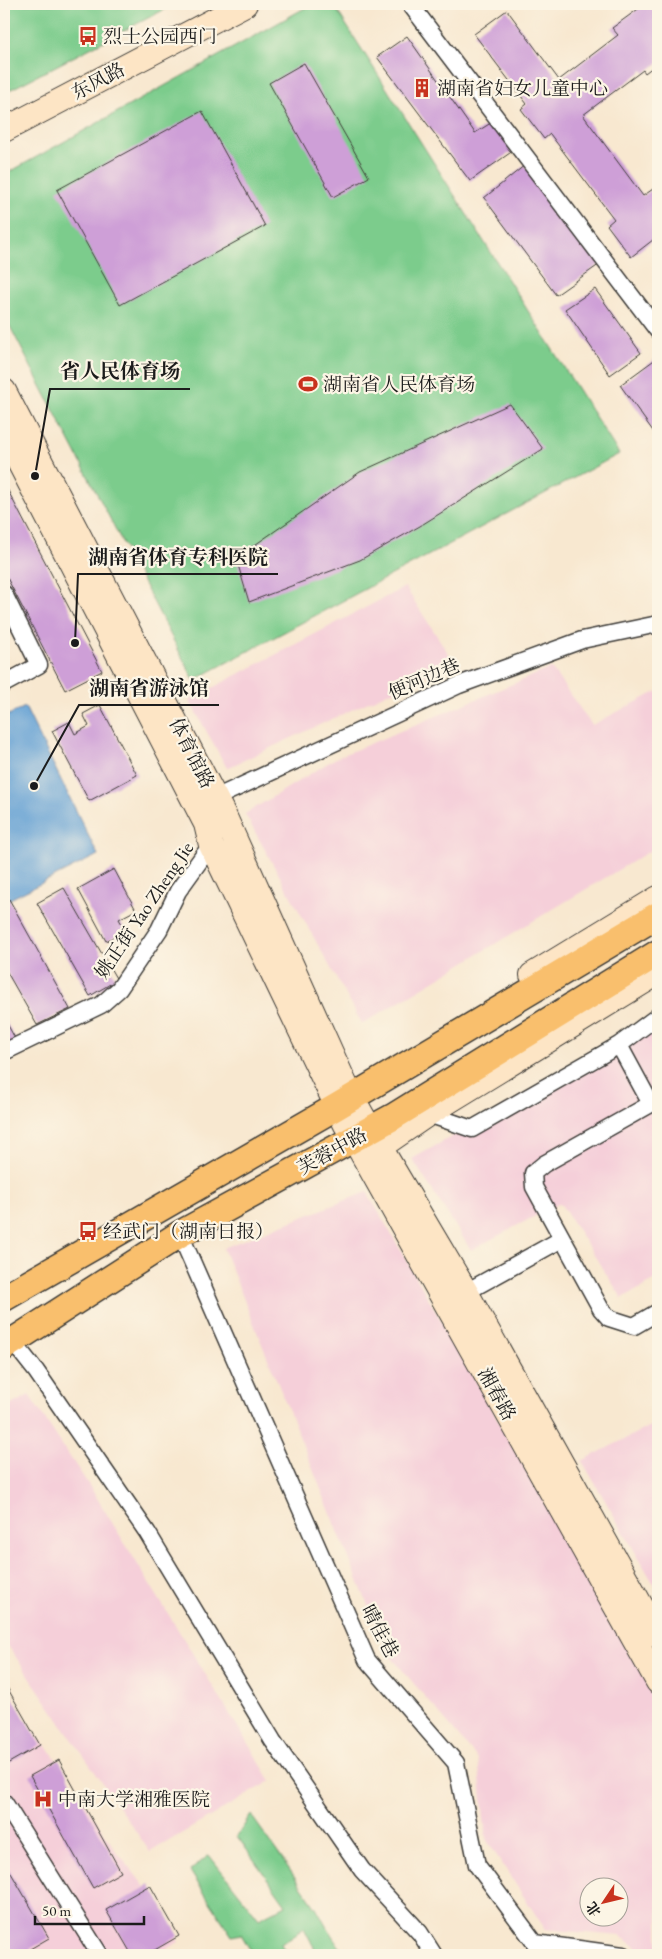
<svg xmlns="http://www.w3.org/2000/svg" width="662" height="1959" font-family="'EB Garamond','Noto Serif SC',serif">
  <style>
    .built { fill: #f5cfd9; fill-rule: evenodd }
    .green { fill: #7ccc8c; stroke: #4c7454 }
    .water { fill: #63a0d4; stroke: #405e78 }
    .building { fill: #ce9fd7 }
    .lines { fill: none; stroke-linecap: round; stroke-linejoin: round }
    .street-casing { stroke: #3d3b37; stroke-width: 19 }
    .secondary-casing { stroke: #3d3b37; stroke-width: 26 }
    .primary-casing { stroke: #3d3b37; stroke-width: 29 }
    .street { stroke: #fff; stroke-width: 16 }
    .secondary { stroke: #fde5c5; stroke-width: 24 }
    .primary { stroke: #f9bf6d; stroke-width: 26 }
    .labels { text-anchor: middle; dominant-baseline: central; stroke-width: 4.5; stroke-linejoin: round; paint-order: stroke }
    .poi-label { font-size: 19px; fill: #1c1c1c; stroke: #fcf5e5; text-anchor: start }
    .street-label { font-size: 19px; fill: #1c1c1c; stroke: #fcf5e5 }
    .leader { fill: none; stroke: #1c1c1c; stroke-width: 2 }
    .callout-dot { fill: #1c1c1c; stroke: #fcf5e5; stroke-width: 2 }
    .callout-label { font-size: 20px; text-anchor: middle; font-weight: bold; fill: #1c1c1c; stroke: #fcf5e5; stroke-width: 4.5; stroke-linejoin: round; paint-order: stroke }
  </style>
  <rect width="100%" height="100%" fill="#fcf5e5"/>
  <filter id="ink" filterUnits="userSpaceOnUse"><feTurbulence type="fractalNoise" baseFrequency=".02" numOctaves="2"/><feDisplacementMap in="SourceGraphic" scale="10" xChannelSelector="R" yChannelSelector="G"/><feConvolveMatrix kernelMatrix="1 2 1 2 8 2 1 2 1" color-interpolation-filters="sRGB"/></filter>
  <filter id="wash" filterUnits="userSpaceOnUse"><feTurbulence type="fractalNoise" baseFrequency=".0096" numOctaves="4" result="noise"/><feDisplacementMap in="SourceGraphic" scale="20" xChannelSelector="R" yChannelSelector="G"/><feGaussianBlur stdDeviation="1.12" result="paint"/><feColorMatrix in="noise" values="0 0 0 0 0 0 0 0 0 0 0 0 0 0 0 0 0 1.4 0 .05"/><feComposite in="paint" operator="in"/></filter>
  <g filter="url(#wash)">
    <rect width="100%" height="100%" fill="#f8e8d0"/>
    <!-- built -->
    <path class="built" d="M 405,587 L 454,662 L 227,768 L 189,700 Z
      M 551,668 L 592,725 L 658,691 L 658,846 L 362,1024 L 245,814 L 336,758 Z
      M 658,1021 L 658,1279 L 622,1298 L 560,1203 L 471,1250 L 412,1159 Z
      M 367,1192 L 658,1698 L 658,1955 L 650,1955 L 620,1936 L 545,1929 L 486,1839 L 478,1759 L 387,1652 L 223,1248 ZM 590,1886 L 620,1886 L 620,1916 L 590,1916 Z
      M 29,1395 L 92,1490 L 271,1781 L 150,1852 L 4,1640 L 4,1409 Z
      M 658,1422 L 658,1591 L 582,1461 Z
      M 4,1692 L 22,1722 L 50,1750 L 114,1848 L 145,1887 L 179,1942 L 155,1955 L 4,1955 Z"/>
    <!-- green -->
    <path class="green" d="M 4,4 L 175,4 L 4,93 Z
      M 312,4 L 333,4 L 619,454 L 194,680 L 4,315 L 4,175 Z
      M 251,1815 L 316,1907 L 331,1934 L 345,1955 L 318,1955 L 304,1928 L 281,1944 L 287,1955 L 253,1955 L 241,1934 L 232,1936 L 190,1871 L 209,1855 L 259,1919 L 286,1905 L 237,1836 Z"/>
    <!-- water -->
    <path class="water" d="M 25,707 L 98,855 L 4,902 L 4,717 Z"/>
    <g id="blocks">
      <!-- building -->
      <path class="building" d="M 645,4 L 658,4 L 658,63 L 645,73 L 643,70 L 583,115 L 643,196 L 653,189 L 658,197 L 658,236 L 631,257 L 607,225 L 614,219 L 550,134 L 544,139 L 521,109 L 527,104 L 474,34 L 507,10 L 559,80 L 618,35 L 612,28 Z
        M 407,36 L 475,133 L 497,119 L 517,148 L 470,181 L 377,57 Z
        M 304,63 L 369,177 L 333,197 L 269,83 Z
        M 202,111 L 265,226 L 120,305 L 57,190 Z
        M 525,165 L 600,264 L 556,295 L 484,198 Z
        M 595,289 L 641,353 L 610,375 L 565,309 Z
        M 657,358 L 658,359 L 658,438 L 620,385 Z
        M 510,404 L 543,449 L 420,526 L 360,560 L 249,602 L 236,558 L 360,472 Z
        M 4,483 L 102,671 L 65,690 L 4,572 Z
        M 100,705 L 137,775 L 89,801 L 52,731 L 69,722 L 75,734 L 89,726 L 83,714 Z
        M 114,869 L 136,910 L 119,919 L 126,931 L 106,941 L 78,889 Z
        M 64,888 L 117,980 L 90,996 L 37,903 Z
        M 9,899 L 70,1009 L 37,1025 L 4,967 L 4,902 Z
        M 4,1018 L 17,1042 L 4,1048 Z
        M 4,1682 L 40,1745 L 7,1764 L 4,1758 Z
        M 59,1760 L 121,1872 L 93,1888 L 30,1776 Z
        M 4,1861 L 49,1938 L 30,1949 L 33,1955 L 4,1955 Z
        M 150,1885 L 179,1936 L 146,1955 L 132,1955 L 106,1910 Z"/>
    </g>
  </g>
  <g filter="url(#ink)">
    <use href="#blocks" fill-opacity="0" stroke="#3d3b37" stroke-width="1"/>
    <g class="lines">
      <!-- street casing -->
      <g class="street-casing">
        <path id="street" d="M 410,4 L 658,331
          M 4,594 L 39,665 L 4,684
          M 215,798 L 459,685 L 582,640 L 658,624
          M 619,1045 L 651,1104
          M 4,1052 L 101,1005 L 119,989 L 159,930 L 178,891 L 211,845
          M 658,1100 L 544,1164 L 533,1173 L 534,1187 L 601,1309 L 609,1318 L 634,1326 L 658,1312
          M 428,1114 L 472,1129 L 619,1045 L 658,1016
          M 180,1234 L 367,1660 L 456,1763 L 477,1865 L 535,1943 L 623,1955
          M 466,1292 L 562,1239
          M 13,1342 L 36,1371 L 147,1532 L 273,1741 L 362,1870 L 420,1933 L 434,1955
          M 4,1802 L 100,1955"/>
      </g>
      <!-- secondary casing -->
      <g class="secondary-casing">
        <path id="secondary" d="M 4,130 L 245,4
          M 4,391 L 224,815 L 347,1088 L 380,1147 L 466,1292 L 658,1636
          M 4,433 L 206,824 L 211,845 L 346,1125 L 658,1682
          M 532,975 L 658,898
          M 380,1147 L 428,1114 L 658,973"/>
      </g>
      <!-- primary casing -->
      <g class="primary-casing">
        <path id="primary" d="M 4,1298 L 336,1107 L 658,915
          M 4,1347 L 180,1234 L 393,1117 L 658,953"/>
      </g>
      <!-- street -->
      <use href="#street" class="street"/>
      <!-- secondary -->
      <use href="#secondary" class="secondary"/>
      <!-- primary -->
      <use href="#primary" class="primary"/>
    </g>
  </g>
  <!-- icons -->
  <defs>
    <g id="bus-bare" transform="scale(1.5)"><path d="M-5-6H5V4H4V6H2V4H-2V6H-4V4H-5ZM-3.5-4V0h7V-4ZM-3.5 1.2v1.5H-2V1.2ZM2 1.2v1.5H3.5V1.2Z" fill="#c8321e" stroke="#fcf5e5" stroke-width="2.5" paint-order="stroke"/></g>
    <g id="building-bare" transform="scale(1.5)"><path d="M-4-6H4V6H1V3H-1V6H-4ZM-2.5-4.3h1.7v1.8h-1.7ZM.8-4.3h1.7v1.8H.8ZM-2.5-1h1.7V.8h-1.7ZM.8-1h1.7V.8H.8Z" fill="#c8321e" stroke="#fcf5e5" stroke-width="2.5" paint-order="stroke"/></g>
    <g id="stadium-bare" transform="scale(1.5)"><path d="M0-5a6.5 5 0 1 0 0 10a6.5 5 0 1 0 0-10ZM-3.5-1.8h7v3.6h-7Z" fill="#c8321e" stroke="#fcf5e5" stroke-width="2.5" paint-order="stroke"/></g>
    <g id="hospital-bare" transform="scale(1.5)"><path d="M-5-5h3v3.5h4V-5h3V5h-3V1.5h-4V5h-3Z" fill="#c8321e" stroke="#fcf5e5" stroke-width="2.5" paint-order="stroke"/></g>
  </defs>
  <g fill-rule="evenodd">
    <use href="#bus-bare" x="88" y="36"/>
    <use href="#building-bare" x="422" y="88"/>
    <use href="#stadium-bare" x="308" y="384"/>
    <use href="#bus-bare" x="88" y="1231"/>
    <use href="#hospital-bare" x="43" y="1799"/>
  </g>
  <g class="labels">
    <!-- poi labels -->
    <g class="poi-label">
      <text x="103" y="36">烈士公园西门</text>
      <text x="437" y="88">湖南省妇女儿童中心</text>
      <text x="323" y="384">湖南省人民体育场</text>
      <text x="103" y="1231">经武门（湖南日报）</text>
      <text x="58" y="1799">中南大学湘雅医院</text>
    </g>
    <!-- street labels -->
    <g class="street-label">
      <text transform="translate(98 81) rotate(-28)">东风路</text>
      <text transform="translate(424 679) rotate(-23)">便河边巷</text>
      <text transform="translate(192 753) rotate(63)">体育馆路</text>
      <text transform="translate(144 910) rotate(-56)">姚正街 Yao Zheng Jie</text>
      <text transform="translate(332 1151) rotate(-29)">芙蓉中路</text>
      <text transform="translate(497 1394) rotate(61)">湘春路</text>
      <text transform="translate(380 1631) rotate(62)">晴佳巷</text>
    </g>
  </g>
  <!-- callouts -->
  <path class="leader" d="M35 476L50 389H190M75 643L78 574H278M34 786L79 705H219"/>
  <g class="callout-dot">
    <circle cx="35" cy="476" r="5"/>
    <circle cx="75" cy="643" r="5"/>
    <circle cx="34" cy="786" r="5"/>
  </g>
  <g class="callout-label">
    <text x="120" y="378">省人民体育场</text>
    <text x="178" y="564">湖南省体育专科医院</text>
    <text x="149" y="695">湖南省游泳馆</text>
  </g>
  <!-- margin -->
  <rect width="662" height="1959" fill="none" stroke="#fcf5e5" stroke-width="20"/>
  <!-- north arrow -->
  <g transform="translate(604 1902) rotate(235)"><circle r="24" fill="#fcf5e5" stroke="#a29e95"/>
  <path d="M0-4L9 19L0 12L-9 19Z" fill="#c8321e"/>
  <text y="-8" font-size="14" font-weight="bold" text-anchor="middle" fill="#1c1c1c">北</text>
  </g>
  <!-- scale -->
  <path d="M35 1916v8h109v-8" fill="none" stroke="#1c1c1c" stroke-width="2.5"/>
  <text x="42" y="1916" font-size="15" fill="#1c1c1c" stroke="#fcf5e5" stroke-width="4" paint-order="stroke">50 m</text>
</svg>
